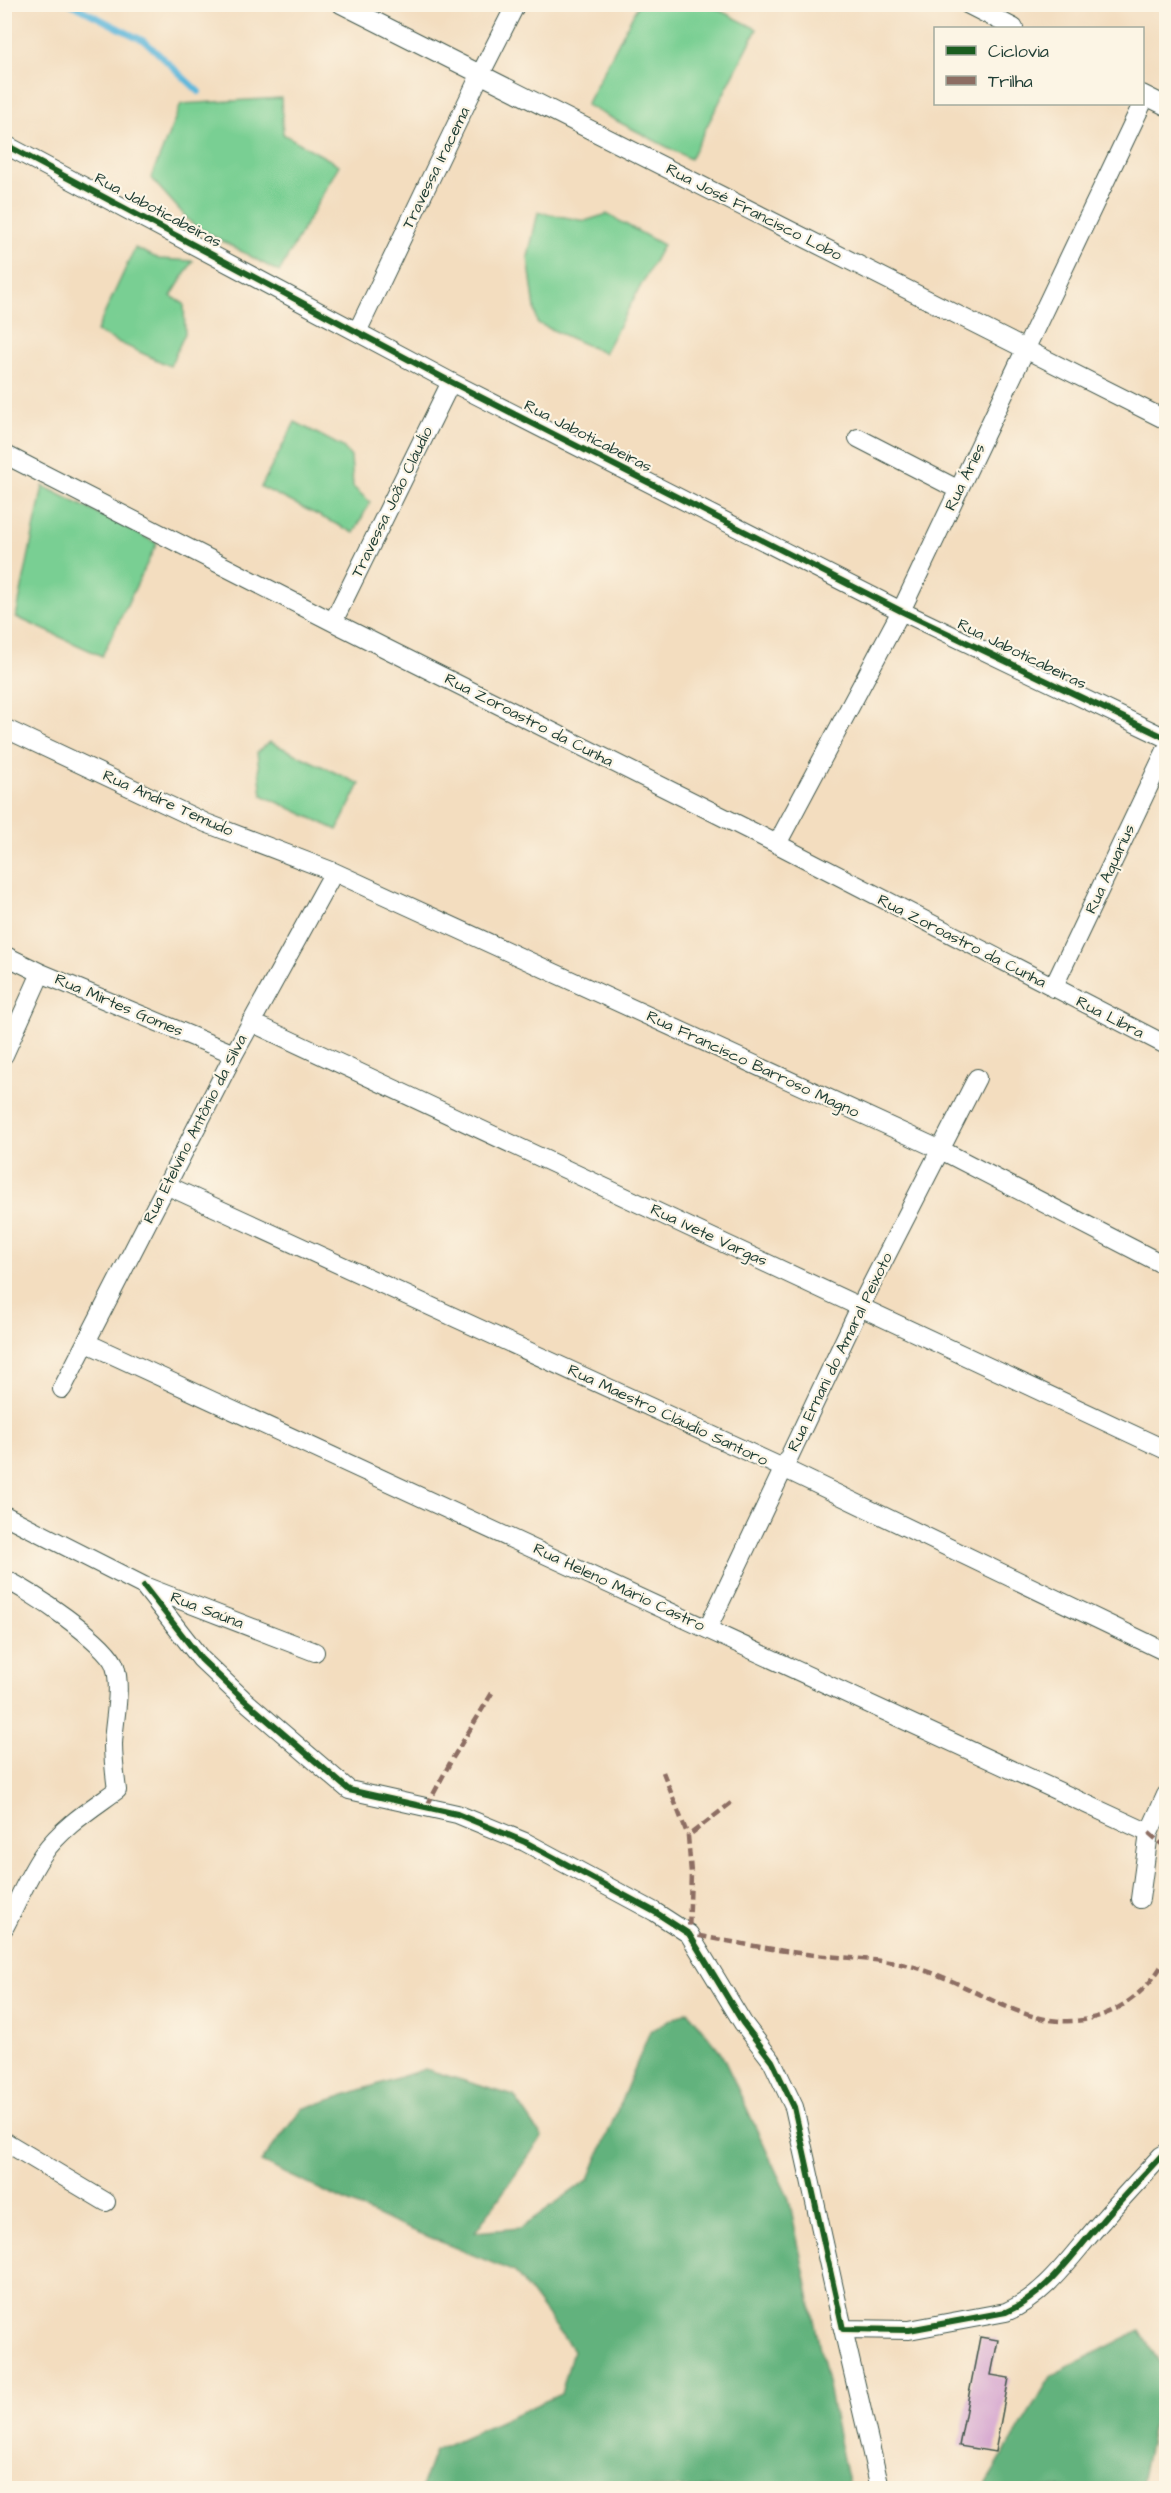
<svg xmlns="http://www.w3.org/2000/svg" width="1171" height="2493" font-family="'Architects Daughter',sans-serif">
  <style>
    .green { fill: #79cf93; stroke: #4c8664; stroke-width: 1.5 }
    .forest { fill: #62b27d; stroke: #407858; stroke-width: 1.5 }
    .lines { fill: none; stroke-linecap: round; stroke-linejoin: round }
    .stream { stroke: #5eb8db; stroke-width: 6 }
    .building { fill: #d7a9d0 }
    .street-casing { stroke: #3f5549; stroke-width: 20 }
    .street { stroke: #fff; stroke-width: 18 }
    .quiet { stroke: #8d6e63; stroke-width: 4.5; stroke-dasharray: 9 4.5; stroke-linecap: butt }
    .cycleway-casing { stroke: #fcf5e5; stroke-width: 10 }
    .cycleway { stroke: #1b5e20; stroke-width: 6 }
    .labels { text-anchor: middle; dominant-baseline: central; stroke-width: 4.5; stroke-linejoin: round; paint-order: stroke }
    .street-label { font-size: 16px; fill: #1f3d34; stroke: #fcf5e5 }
  </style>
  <rect width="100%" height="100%" fill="#fcf5e5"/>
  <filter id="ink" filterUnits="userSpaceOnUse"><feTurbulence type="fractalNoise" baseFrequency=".0167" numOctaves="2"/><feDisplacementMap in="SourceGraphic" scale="12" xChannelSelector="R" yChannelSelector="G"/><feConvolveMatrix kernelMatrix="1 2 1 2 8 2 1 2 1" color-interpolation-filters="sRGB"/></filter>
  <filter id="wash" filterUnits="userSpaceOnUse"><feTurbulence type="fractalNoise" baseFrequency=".008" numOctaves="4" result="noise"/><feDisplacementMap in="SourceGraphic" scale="24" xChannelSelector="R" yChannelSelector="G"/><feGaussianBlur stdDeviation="1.35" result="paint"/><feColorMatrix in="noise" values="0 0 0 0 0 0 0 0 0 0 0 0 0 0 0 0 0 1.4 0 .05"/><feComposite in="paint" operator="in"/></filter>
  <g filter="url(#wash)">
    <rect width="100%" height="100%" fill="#f3ddbf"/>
    <!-- green -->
    <path class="green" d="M 638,5 L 709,5 L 757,29 L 690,159 L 586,105 Z
      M 281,98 L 283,134 L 339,165 L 279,272 L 193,225 L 151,178 L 181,104 Z
      M 538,212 L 585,221 L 607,214 L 663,245 L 604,353 L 537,323 L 528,257 Z
      M 135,248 L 159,259 L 193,261 L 171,296 L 184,304 L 185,333 L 170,366 L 96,332 Z
      M 295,422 L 343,447 L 351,457 L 353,487 L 370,502 L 354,533 L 261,487 Z
      M 43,486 L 157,543 L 102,656 L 16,617 Z
      M 270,742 L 360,784 L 337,830 L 262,795 L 257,752 Z"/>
    <!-- forest -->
    <path class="forest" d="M 688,2011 L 720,2051 L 789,2199 L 849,2488 L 421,2488 L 435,2450 L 561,2394 L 573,2350 L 515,2272 L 375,2215 L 261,2162 L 302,2109 L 425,2069 L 514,2096 L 542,2137 L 475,2232 L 520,2228 L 589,2179 L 650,2031 Z
      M 1140,2330 L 1164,2371 L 1140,2488 L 983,2488 L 1052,2375 Z"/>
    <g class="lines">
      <!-- stream -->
      <path class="stream" d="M 71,4 L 146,42 L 199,92"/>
    </g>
    <g id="blocks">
      <!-- building -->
      <path class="building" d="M 980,2337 L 998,2340 L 991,2375 L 1009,2378 L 995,2452 L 959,2446 Z"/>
    </g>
  </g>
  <g filter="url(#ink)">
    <use href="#blocks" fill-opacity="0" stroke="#3f5549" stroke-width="1.5"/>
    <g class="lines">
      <!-- street casing -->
      <g class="street-casing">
        <path id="street" d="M 341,4 L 1166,420
          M 967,4 L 1014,28
          M 1142,94 L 1166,106
          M 4,144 L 451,382 L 901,611 L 1166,738
          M 357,332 L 481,73 L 516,4
          M 858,438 L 959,490
          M 4,454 L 333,622 L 777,844 L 1166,1045
          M 333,622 L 451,382
          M 4,728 L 206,823 L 334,872 L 941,1150 L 1166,1266
          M 777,844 L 901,611 L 1142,104
          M 4,955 L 41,973 L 234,1054
          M 1053,988 L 1166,750
          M 251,1022 L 1166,1450
          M 4,1055 L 41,973
          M 166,1185 L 783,1468 L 1166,1652
          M 87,1343 L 1149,1833
          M 62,1389 L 234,1054 L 334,872
          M 4,1515 L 144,1586 L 315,1652
          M 4,1579 C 28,1589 108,1643 115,1666 C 122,1689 114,1720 113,1744 C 113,1759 115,1775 117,1790 C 91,1809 62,1827 43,1854 C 27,1877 17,1904 4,1928
          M 144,1586 L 201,1659 L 243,1699 L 349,1790 L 457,1814 L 525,1842 L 655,1912 L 689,1934 L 743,2023 L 772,2061 L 794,2107 L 843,2329 L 909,2330 L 1006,2312 C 1047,2295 1073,2253 1102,2221 C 1121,2199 1141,2178 1161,2156 L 1166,2153
          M 708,1628 L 861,1305 L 977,1078
          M 1140,1899 L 1149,1833 L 1166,1795
          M 4,2141 L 106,2202
          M 843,2329 L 880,2488"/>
      </g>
      <!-- street -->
      <use href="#street" class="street"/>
      <!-- quiet -->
      <path class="quiet" d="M 663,1772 L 688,1836
        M 731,1803 L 688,1836 L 691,1873 L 689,1934 C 728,1941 767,1949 806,1954 C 838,1958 870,1958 901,1964 C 974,1977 1034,2047 1112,2011 C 1136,1999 1153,1982 1166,1958
        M 427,1806 L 451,1761 L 492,1693
        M 1149,1833 L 1166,1848"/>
      <!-- cycleway casing -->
      <g class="cycleway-casing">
        <path id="cycleway" d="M 4,144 L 451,382 L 901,611 L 1166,738
          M 144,1586 L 201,1659 L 243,1699 L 349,1790 L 457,1814 L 525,1842 L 655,1912 L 689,1934 L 743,2023 L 772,2061 L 794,2107 L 843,2329 L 909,2330 L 1006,2312 C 1047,2295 1073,2253 1102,2221 C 1121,2199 1141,2178 1161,2156 L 1166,2153"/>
      </g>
      <!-- cycleway -->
      <use href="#cycleway" class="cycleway"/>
    </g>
  </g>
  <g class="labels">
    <!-- street labels -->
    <g class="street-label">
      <text transform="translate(436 168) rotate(-64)">Travessa Iracema</text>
      <text transform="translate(158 210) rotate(28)">Rua Jaboticabeiras</text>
      <text transform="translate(754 212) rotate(27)">Rua José Francisco Lobo</text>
      <text transform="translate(588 436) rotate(27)">Rua Jaboticabeiras</text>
      <text transform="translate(965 477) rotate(-64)">Rua Áries</text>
      <text transform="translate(392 502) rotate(-64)">Travessa João Cláudio</text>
      <text transform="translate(1022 654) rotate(26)">Rua Jaboticabeiras</text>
      <text transform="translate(529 720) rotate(27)">Rua Zoroastro da Cunha</text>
      <text transform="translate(168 803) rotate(24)">Rua Andre Temudo</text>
      <text transform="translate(1110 869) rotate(-65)">Rua Aquarius</text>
      <text transform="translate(962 941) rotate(27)">Rua Zoroastro da Cunha</text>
      <text transform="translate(119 1005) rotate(23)">Rua Mirtes Gomes</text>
      <text transform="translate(1110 1017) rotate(27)">Rua Libra</text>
      <text transform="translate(753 1064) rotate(25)">Rua Francisco Barroso Magno</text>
      <text transform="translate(195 1129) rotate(-63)">Rua Etelvino Antônio da Silva</text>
      <text transform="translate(709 1235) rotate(25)">Rua Ivete Vargas</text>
      <text transform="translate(840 1352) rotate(-64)">Rua Ernani do Amaral Peixoto</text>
      <text transform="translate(668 1415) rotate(25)">Rua Maestro Cláudio Santoro</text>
      <text transform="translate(619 1587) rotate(25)">Rua Heleno Mário Castro</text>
      <text transform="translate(207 1610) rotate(21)">Rua Saúna</text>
    </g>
  </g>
  <!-- margin -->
  <rect width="1171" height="2493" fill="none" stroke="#fcf5e5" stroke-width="24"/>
  <!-- legend -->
  <rect x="934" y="27" width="210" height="78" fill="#fcf5e5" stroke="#a4ab9e" stroke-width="1.5"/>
  <rect x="946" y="46" width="30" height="9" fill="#1b5e20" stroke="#a4ab9e" stroke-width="1.5"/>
  <text x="988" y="57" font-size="18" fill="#1f3d34">Ciclovia</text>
  <rect x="946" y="76" width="30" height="9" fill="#8d6e63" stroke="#a4ab9e" stroke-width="1.5"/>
  <text x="988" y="87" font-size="18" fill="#1f3d34">Trilha</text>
</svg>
